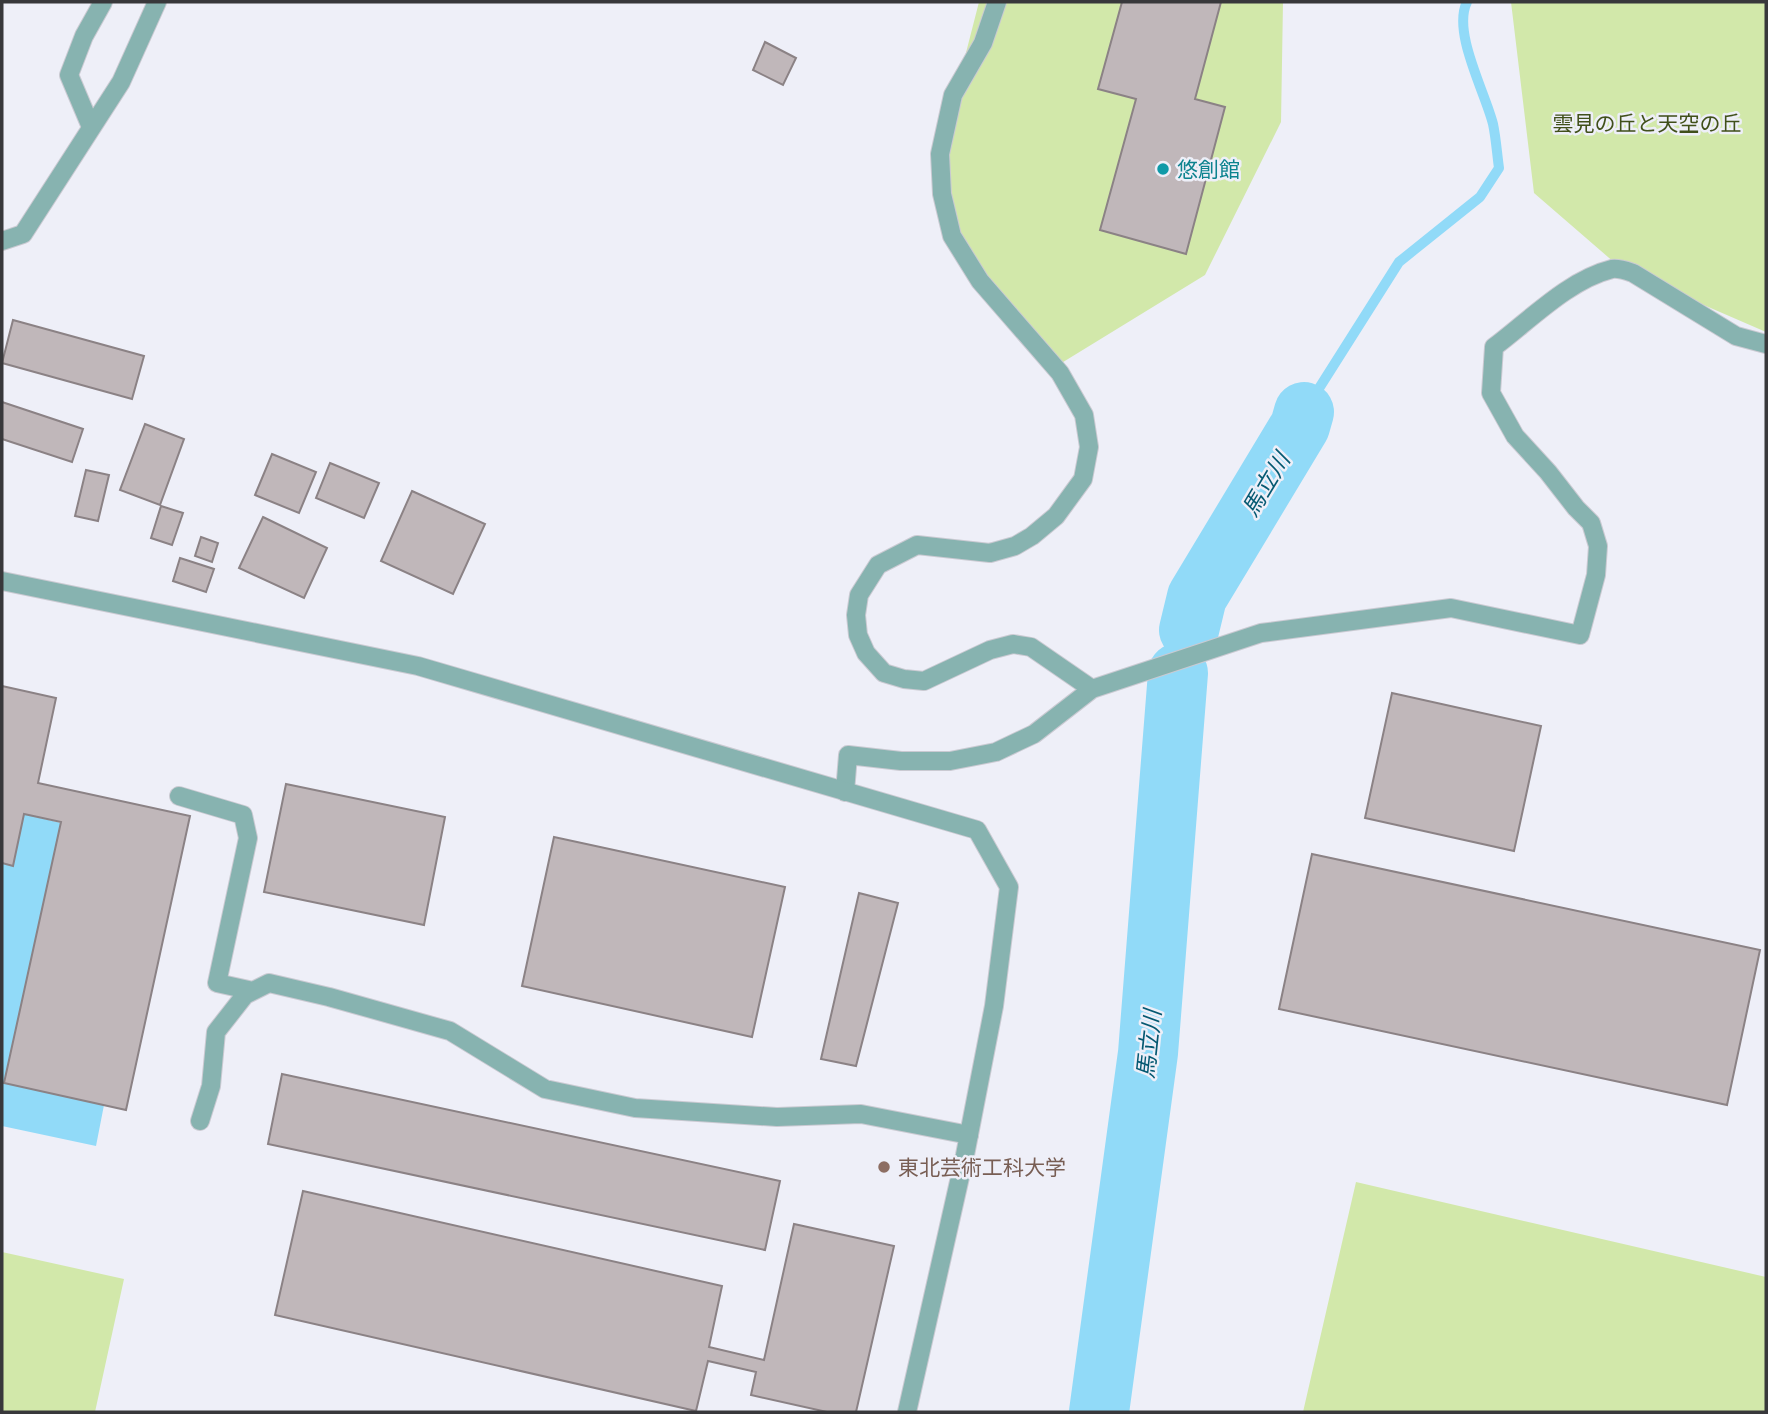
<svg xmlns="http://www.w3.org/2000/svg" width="1768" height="1414" font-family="Manrope,'Noto Sans JP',sans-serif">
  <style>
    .green { fill: #d2e8aa }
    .water { fill: #91daf8 }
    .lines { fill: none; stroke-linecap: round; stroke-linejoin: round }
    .stream { stroke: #91daf8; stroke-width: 10 }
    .river { stroke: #91daf8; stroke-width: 60 }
    .building { fill: #c0b7ba; stroke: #8b8285; stroke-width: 2 }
    .service-casing { stroke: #cacad2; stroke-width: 20 }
    .minor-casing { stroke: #cacad2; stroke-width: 20 }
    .service { stroke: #87b3b0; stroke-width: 18 }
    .minor { stroke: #87b3b0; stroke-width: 18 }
    .culture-dot { fill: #0f9aa8; stroke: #eeeff8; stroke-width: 2.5 }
    .education-dot { fill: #8d6e63; stroke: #eeeff8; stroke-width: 2.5 }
    .labels { text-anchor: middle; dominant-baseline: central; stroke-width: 5; stroke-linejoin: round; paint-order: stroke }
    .park-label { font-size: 21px; fill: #40501a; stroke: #eeeff8 }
    .culture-label { font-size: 21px; fill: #0d838f; stroke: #eeeff8; text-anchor: start }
    .education-label { font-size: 21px; fill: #785e54; stroke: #eeeff8; text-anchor: start }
    .water-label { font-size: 23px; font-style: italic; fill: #055972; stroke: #eeeff8 }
  </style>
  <rect width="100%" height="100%" fill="#eeeff8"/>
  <!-- green -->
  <path class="green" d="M 979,2 L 1283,2 L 1281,122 L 1205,275 L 1055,367 L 1015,322 L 947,216 L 940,154 Z
    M 1511,2 L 1766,2 L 1766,332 L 1623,270 L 1534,193 Z
    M 1356,1182 L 1766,1277 L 1766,1412 L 1303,1412 Z
    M 2,1252 L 124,1279 L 95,1412 L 2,1412 Z"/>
  <!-- water -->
  <path class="water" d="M 24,814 L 61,823 L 4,1083 L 104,1105 L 96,1146 L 2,1126 L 2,863 L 13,865 Z"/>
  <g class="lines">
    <!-- stream -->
    <path class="stream" d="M 1304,412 L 1399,262 L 1480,197 L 1499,168 C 1497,154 1496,138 1493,124 C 1485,92 1452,32 1467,2"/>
    <!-- river -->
    <path class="river" d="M 1189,630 L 1197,597 L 1300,426 L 1304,412
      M 1099,1412 L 1148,1053 L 1178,673"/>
  </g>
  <!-- building -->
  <path class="building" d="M 1122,2 L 1221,2 L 1195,99 L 1225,107 L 1186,254 L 1100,230 L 1136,99 L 1098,89 Z
    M 765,42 L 796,58 L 783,85 L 753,70 Z
    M 13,320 L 144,356 L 132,399 L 2,363 Z
    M 2,402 L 83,429 L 72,462 L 2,439 Z
    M 145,424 L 184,439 L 160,505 L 120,490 Z
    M 272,454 L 316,472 L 299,513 L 255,495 Z
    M 330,463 L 379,483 L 364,518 L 316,498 Z
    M 86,470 L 109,475 L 98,521 L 75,516 Z
    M 412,491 L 485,524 L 453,594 L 381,561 Z
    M 161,506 L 183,513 L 172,545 L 151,538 Z
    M 263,517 L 327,548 L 304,598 L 239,568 Z
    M 201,537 L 218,543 L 212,562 L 195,556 Z
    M 180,558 L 214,569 L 206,592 L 173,581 Z
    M 2,686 L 56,698 L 38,783 L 190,816 L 126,1110 L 4,1083 L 61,822 L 24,814 L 13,866 L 2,863 Z
    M 1392,693 L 1541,726 L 1514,851 L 1365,818 Z
    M 286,784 L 445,817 L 424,925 L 264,892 Z
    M 554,837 L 785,887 L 752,1037 L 522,986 Z
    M 1312,854 L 1760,950 L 1727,1105 L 1279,1009 Z
    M 859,893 L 898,903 L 856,1066 L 821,1059 Z
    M 282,1074 L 780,1181 L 765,1250 L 268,1144 Z
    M 303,1191 L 722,1286 L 709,1347 L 764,1360 L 794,1224 L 894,1246 L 856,1412 L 827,1412 L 751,1395 L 756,1372 L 708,1361 L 696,1411 L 275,1315 Z"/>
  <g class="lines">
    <!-- service casing -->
    <g class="service-casing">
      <path id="service" d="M 997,2 L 983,43 L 953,95 L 940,154 L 942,194 L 952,236 L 980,281 L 1060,373 L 1084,415 L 1089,447 L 1083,479 L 1056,516 L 1032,536 L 1015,546 L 990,553 L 917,545 L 878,565 L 859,595 L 856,615 L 858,635 L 866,653 L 884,673 L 904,679 L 924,681 L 990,650 L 1013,644 L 1031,647 L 1092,689
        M 91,127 L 69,75 L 84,36 L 103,2
        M 2,241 L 23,234 L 121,82 L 157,2
        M 845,792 L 848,755 L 901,761 L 950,761 L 996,752 L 1034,734 L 1092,689 L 1261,633 L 1451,608 L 1580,635 L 1596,575 L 1598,546 L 1591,523 L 1576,508 L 1548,472 L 1515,436 L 1491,393 L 1494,347 C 1529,321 1568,280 1612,269 C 1619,268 1627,271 1633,273 L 1736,336 L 1766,344
        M 179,796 L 243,815 L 248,838 L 217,983 L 253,991
        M 200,1121 L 211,1086 L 216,1032 L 245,995 L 269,983 L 329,997 L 450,1031 L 545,1089 L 635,1108 L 777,1117 L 861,1114 L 969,1135"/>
    </g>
    <!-- minor casing -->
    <g class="minor-casing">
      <path id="minor" d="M 2,581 L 418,666 L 977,830 L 1009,887 L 994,1006 L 965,1155 L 907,1412"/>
    </g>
    <!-- service -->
    <use href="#service" class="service"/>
    <!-- minor -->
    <use href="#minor" class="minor"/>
  </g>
  <!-- markers -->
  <circle class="culture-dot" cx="1163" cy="169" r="7"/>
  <circle class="education-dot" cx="884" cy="1167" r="7"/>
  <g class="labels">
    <!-- park labels -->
    <g class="park-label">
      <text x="1647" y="123">雲見の丘と天空の丘</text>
    </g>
    <!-- culture labels -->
    <g class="culture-label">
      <text x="1177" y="169">悠創館</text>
    </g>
    <!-- education labels -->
    <g class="education-label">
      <text x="898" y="1167">東北芸術工科大学</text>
    </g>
    <!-- water labels -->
    <g class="water-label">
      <text transform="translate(1265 484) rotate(-59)">馬立川</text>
      <text transform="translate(1148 1044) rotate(-84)">馬立川</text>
    </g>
  </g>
  <!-- border -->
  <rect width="1768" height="1414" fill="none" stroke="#38383b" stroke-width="7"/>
</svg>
